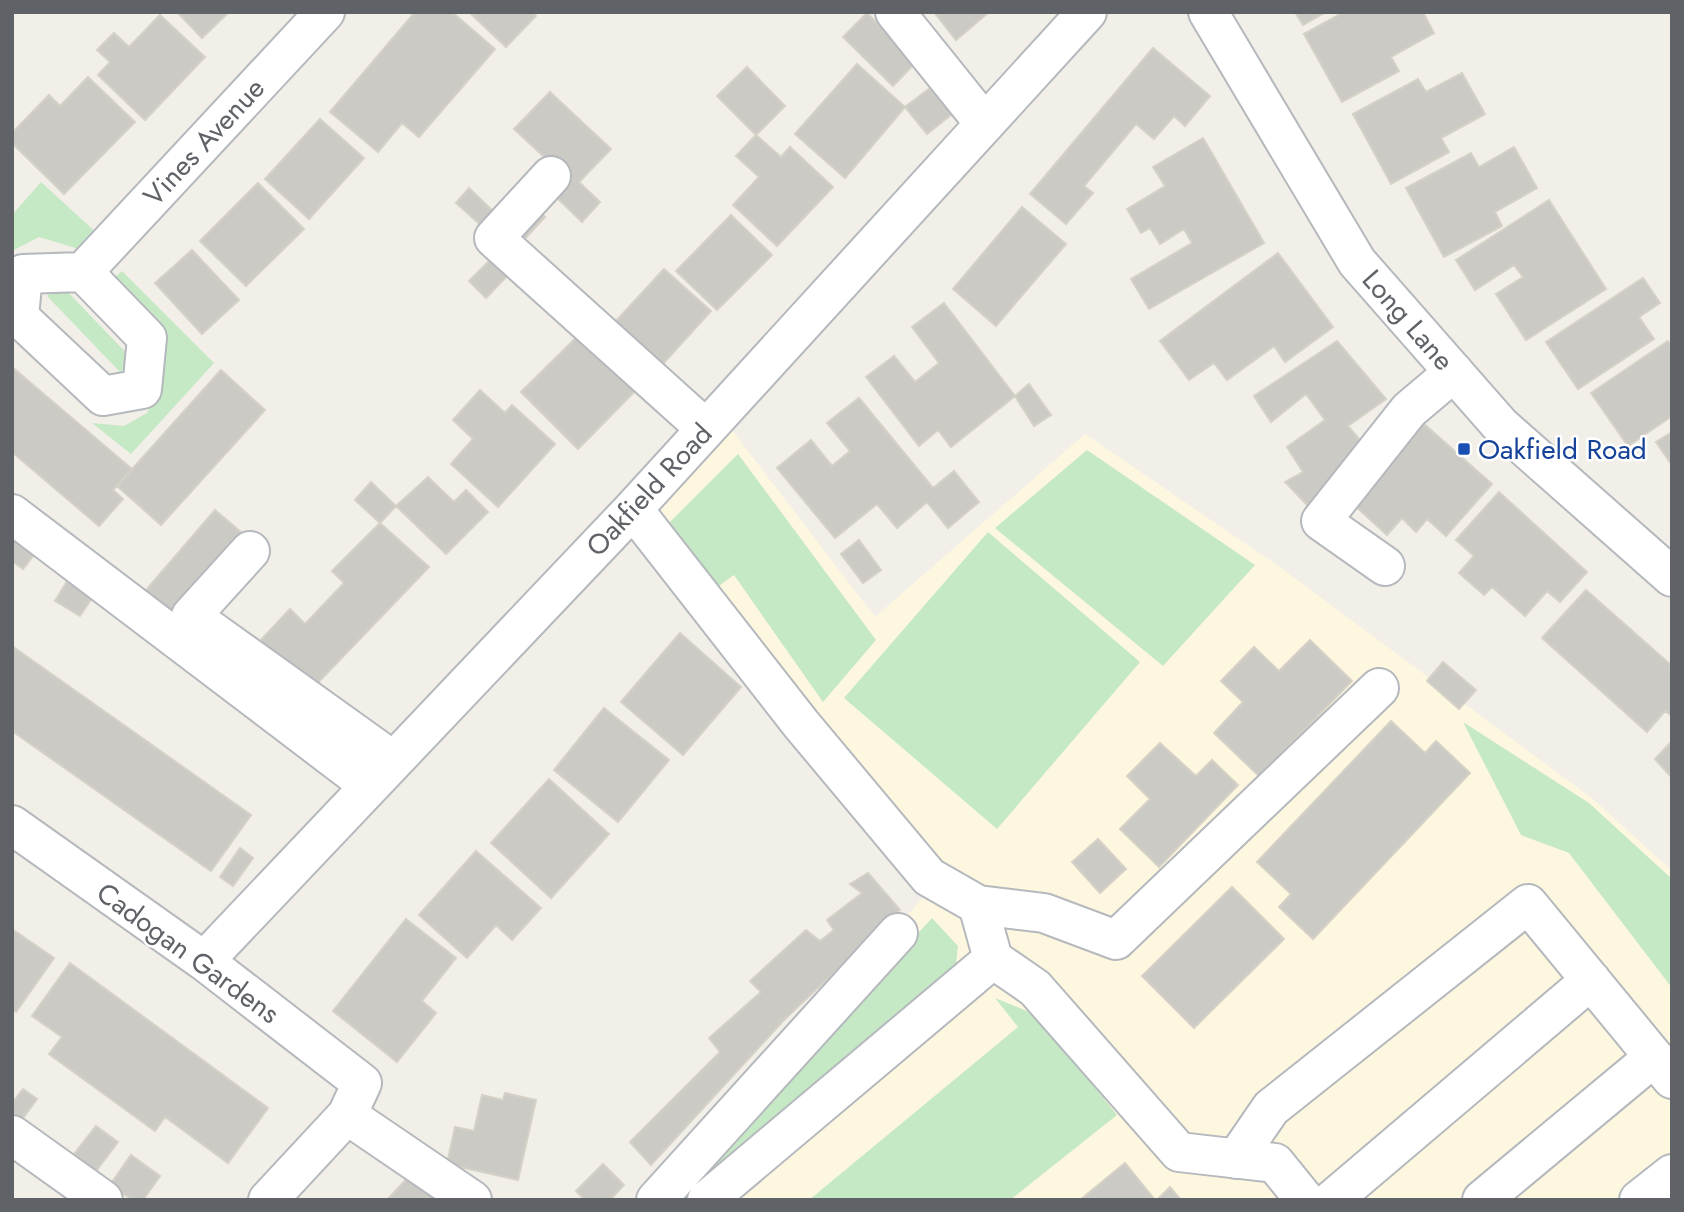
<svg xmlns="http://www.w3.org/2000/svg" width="1684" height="1212" font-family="Jost,sans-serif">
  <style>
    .commercial { fill: #fef7e0 }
    .green { fill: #c5e8c5 }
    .building { fill: #cccac5; stroke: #d6d1c6; stroke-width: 2 }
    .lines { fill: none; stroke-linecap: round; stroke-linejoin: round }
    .minor-casing { stroke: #b5b8bc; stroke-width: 42 }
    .minor { stroke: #fff; stroke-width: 38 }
    .transit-dot { fill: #1a4fb4; stroke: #fff; stroke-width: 2.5 }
    .labels { text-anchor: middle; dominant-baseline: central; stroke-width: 5; stroke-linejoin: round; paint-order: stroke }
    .street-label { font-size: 28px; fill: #5f6368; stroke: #fff }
    .transit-label { font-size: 28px; fill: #164399; stroke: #fff; text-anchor: start }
  </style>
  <rect width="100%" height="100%" fill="#f1efe8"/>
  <!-- commercial -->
  <path class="commercial" d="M 718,412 L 875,617 L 1085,434 L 1281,568 L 1593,799 L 1672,871 L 1672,1200 L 654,1200 L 935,884 L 629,513 Z"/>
  <!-- green -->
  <path class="green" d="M 41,182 L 102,238 L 82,250 L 39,237 L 12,251 L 12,215 Z
    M 122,271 L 214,363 L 131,454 L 92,423 L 124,426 L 147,413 L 164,380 L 164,344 L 110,281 Z
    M 60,284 L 133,360 L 120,372 L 47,296 Z
    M 1087,450 L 1255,565 L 1163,666 L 995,528 Z
    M 738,454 L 876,640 L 823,702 L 734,575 L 716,588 L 666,526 Z
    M 988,532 L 1140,662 L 997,829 L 844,698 Z
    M 1463,722 L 1589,803 L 1672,879 L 1672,988 L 1569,853 L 1521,835 Z
    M 932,918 L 958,946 L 955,975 L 676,1200 L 672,1200 Z
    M 995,998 L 1037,1015 L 1117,1115 L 1010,1200 L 809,1200 L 1018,1027 Z"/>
  <!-- building -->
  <path class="building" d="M 177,12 L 229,12 L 202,38 Z
    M 415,12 L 452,12 L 495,49 L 419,137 L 402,123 L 378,152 L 330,112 Z
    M 469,12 L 533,12 L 536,16 L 506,47 Z
    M 934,12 L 989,12 L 956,40 Z
    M 1295,12 L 1326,12 L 1303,25 Z
    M 1344,12 L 1423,12 L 1434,33 L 1391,57 L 1399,71 L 1342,102 L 1304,34 Z
    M 867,13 L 916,62 L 893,86 L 843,37 Z
    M 160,15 L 205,57 L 145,120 L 98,75 L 110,62 L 97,50 L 114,33 L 129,47 Z
    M 1153,48 L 1210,96 L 1185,126 L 1174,116 L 1154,139 L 1136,124 L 1084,186 L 1093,193 L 1066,224 L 1030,194 Z
    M 857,64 L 905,107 L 845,178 L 795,134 Z
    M 747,67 L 785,106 L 756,135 L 717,96 Z
    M 1462,73 L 1485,114 L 1441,138 L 1449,152 L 1391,184 L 1353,114 L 1418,79 L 1426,92 Z
    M 88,77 L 135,122 L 64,194 L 12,143 L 12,133 L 49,95 L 60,106 Z
    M 930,88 L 952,114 L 927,134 L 905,107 Z
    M 550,92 L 611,149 L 579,182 L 600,202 L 582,222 L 554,195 L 568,179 L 514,129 Z
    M 320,119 L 364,158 L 309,219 L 265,179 Z
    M 756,135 L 781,157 L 790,147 L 833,187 L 777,246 L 733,205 L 759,177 L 736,156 Z
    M 1203,138 L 1264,243 L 1149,309 L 1131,279 L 1192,243 L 1184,229 L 1160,244 L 1150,228 L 1141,233 L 1127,209 L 1165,186 L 1153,167 Z
    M 1514,147 L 1537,188 L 1495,212 L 1502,226 L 1444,257 L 1406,188 L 1471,153 L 1479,167 Z
    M 258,183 L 304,229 L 246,286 L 200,241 Z
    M 469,188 L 496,214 L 484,228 L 456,203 Z
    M 1549,200 L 1606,289 L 1526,340 L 1496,294 L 1523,277 L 1514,265 L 1475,290 L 1456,260 Z
    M 533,206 L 545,217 L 521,243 L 510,231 Z
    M 1022,207 L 1066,244 L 996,326 L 953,289 Z
    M 731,215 L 772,255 L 717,310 L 676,271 Z
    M 192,250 L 239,300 L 202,334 L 155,283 Z
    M 497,253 L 514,269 L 486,298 L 469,281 Z
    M 1278,253 L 1333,327 L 1285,362 L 1274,346 L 1227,380 L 1214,363 L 1189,380 L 1160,341 Z
    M 664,269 L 711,311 L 651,377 L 604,334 Z
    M 1643,278 L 1660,303 L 1639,317 L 1654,339 L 1578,389 L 1546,342 Z
    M 944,303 L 1015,396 L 951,447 L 938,430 L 919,446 L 866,377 L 894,356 L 915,382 L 939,363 L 912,327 Z
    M 588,326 L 644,382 L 578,449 L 521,392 Z
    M 1337,341 L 1386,399 L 1348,426 L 1365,446 L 1312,510 L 1285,482 L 1303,472 L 1287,447 L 1325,420 L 1306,394 L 1271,422 L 1254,396 Z
    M 1668,341 L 1672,347 L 1672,416 L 1628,446 L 1591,393 Z
    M 12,367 L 132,469 L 113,490 L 123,499 L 99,526 L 12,452 Z
    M 221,370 L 265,410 L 161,525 L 117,486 Z
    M 1029,384 L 1051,415 L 1034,426 L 1015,396 Z
    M 480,390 L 505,413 L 512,405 L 555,444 L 498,507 L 451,464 L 473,439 L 453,420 Z
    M 859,398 L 933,488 L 954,471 L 979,502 L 948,528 L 927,502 L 897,528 L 877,504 L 835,538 L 777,468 L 811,440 L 832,466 L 850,451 L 827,423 Z
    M 1423,423 L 1492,484 L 1446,536 L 1427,519 L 1416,532 L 1402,518 L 1387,535 L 1353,504 Z
    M 1672,432 L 1672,465 L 1656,442 Z
    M 428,477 L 454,502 L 466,490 L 488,512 L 446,554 L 396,506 Z
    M 371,482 L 396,506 L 380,523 L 355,500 Z
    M 1499,492 L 1587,572 L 1560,602 L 1547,591 L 1525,616 L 1492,587 L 1484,595 L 1459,573 L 1474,556 L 1456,540 Z
    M 215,510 L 247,537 L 172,623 L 141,596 Z
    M 380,523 L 429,567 L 309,692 L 258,643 L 290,609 L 305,624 L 344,583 L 332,571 Z
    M 12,533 L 37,551 L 23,569 L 12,561 Z
    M 859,540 L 881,570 L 863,583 L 841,554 Z
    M 69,578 L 94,595 L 80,616 L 55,601 Z
    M 1586,590 L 1672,666 L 1672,716 L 1665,711 L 1647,732 L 1542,638 Z
    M 680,633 L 741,687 L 683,755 L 621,702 Z
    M 1310,640 L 1352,681 L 1259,776 L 1214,733 L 1243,702 L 1221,681 L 1254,647 L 1279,671 Z
    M 12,646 L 251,815 L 211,871 L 12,731 Z
    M 1443,662 L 1476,690 L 1459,709 L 1427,681 Z
    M 604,708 L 669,760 L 618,822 L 554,770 Z
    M 1391,721 L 1425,753 L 1436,741 L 1470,773 L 1313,939 L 1279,907 L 1291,894 L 1257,862 Z
    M 1672,741 L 1672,778 L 1655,759 Z
    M 1160,743 L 1196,776 L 1212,760 L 1238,785 L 1159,867 L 1120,829 L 1150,799 L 1127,776 Z
    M 549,779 L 609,834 L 551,898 L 491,843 Z
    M 1098,839 L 1126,869 L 1100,893 L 1072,862 Z
    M 240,848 L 253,858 L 233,886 L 220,877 Z
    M 476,851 L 541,908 L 512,940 L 496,925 L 467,958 L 419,915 Z
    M 868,873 L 900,910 L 784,1020 L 651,1165 L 630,1142 L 720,1052 L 709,1038 L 761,992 L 750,981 L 806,930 L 820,941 L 834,930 L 827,920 L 862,893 L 850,884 Z
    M 1232,887 L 1284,939 L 1194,1028 L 1142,976 Z
    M 406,919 L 456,958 L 422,1001 L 436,1013 L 397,1062 L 333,1011 Z
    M 12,929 L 54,958 L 16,1012 L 12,1009 Z
    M 70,963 L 268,1108 L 228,1163 L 165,1117 L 155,1131 L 49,1054 L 62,1037 L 32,1016 Z
    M 23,1089 L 37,1099 L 18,1125 L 12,1121 L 12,1103 Z
    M 505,1093 L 536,1100 L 518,1180 L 447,1164 L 455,1127 L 474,1131 L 482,1095 L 503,1100 Z
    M 96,1126 L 118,1142 L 96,1171 L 74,1154 Z
    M 131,1155 L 160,1176 L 143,1200 L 133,1200 L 110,1185 Z
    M 1125,1163 L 1155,1200 L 1080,1200 Z
    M 603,1164 L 624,1185 L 610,1200 L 585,1200 L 576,1191 Z
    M 415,1170 L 447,1200 L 387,1200 Z
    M 1170,1187 L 1181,1200 L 1157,1200 Z"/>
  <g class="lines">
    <!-- minor casing -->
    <g class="minor-casing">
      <path id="minor" d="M 895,12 L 985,124
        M 1208,12 L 1357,262 L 1501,426 L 1672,577
        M 551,176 L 494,238 L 706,429
        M 83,272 L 147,338 L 142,389 L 103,396 L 19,317 L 23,274 L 83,272 L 325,12
        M 633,509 L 801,724 L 929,877 L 978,905 L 1044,913 L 1116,940 L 1379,688
        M 12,514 L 369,785
        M 250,551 L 191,616 L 392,760
        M 1385,566 L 1321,521 L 1409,410 L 1454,372
        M 12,825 L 204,961 L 362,1083 L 347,1115 L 268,1200
        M 978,905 L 993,959 L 1035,988 L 1179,1152 L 1275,1163 L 1305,1200
        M 204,961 L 633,509 L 1087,12
        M 347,1115 L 472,1200
        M 12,1135 L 103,1200
        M 1236,1159 L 1271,1108 L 1528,904 L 1672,1079
        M 656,1200 L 898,933
        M 707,1200 L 993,959
        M 1332,1200 L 1591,980
        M 1482,1200 L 1654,1057
        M 1639,1200 L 1672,1174"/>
    </g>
    <!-- minor -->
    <use href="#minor" class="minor"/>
  </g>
  <!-- markers -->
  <rect class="transit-dot" x="1457" y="442" width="14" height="14" rx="3.5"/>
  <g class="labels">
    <!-- street labels -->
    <g class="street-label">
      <text transform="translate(204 142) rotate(-47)">Vines Avenue</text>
      <text transform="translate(1408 320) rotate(49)">Long Lane</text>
      <text transform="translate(649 490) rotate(-47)">Oakfield Road</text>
      <text transform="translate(188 953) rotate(36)">Cadogan Gardens</text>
    </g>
    <!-- transit labels -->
    <g class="transit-label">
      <text x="1478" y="449">Oakfield Road</text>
    </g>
  </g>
  <!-- border -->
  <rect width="1684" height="1212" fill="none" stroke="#5f6368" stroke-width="28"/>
</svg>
